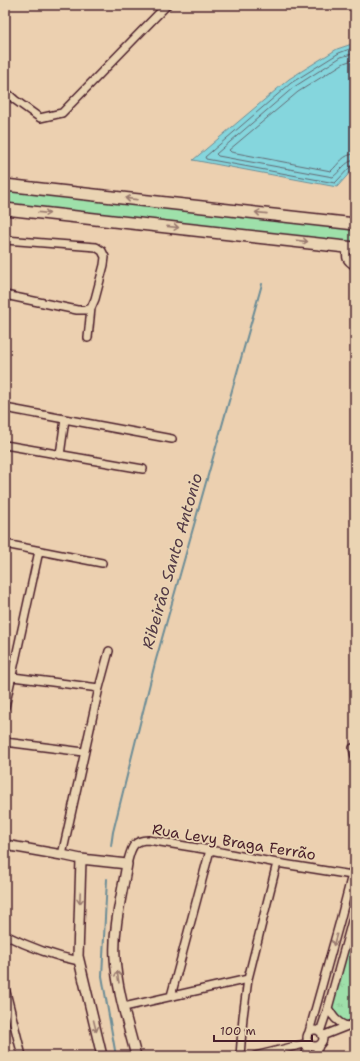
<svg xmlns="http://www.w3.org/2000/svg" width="360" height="1061" font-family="'Shantell Sans',sans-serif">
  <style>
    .grass { fill: #9ee0aa; stroke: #74806a }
    .park { fill: url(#park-tufts); stroke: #74806a }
    .water { fill: #85d6dd; stroke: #6d8d96 }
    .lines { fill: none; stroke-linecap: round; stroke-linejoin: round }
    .shore { stroke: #626872; stroke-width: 1 }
    .stream { stroke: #6d8d96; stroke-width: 2 }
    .minor-casing { stroke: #4a1f2b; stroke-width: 10 }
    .major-casing { stroke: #4a1f2b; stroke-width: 12 }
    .highway-casing { stroke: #4a1f2b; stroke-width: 14 }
    .minor { stroke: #ead4b3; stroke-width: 7 }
    .major { stroke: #ead4b3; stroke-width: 9 }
    .highway { stroke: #ead4b3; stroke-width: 11 }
    .oneway { stroke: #9a7a6f }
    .labels { text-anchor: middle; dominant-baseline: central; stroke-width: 3.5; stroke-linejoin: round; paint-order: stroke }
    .street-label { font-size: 15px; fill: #4a1f2b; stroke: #ead4b3 }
    .water-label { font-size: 16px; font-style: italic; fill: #533a46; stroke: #ead4b3 }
  </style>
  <defs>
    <pattern id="park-tufts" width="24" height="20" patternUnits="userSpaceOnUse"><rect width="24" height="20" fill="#9ee0aa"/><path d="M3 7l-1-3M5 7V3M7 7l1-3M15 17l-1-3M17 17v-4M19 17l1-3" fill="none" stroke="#8ac092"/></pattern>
  </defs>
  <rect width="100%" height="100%" fill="#ecd0b0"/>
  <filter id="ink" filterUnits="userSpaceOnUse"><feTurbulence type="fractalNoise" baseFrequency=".025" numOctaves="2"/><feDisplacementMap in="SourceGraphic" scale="8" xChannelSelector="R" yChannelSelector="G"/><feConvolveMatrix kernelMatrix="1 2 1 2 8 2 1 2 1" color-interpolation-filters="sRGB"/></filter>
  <g filter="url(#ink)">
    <!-- grass -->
    <path class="grass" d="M 5,189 L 355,228 L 355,244 L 5,205 Z"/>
    <!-- park -->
    <path class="park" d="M 355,933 L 355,1019 C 347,1023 341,1020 334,1016 L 332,1008 L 352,935 Z"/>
    <!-- water -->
    <path class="water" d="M 355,43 L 355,167 L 337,187 L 193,160 L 289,79 L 337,49 Z"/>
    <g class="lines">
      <!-- shore -->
      <path class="shore" d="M 355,47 L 339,53 L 291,83 L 205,157 L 206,159 L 335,183 L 336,182 L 351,166 L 355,165
        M 355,53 L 341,57 L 294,87 L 216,154 L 218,156 L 333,177 C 340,172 345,161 355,160
        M 355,59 L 344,63 L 298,92 L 229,150 L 231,152 L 331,171 C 339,164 343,154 355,154"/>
      <!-- stream -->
      <path class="stream" d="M 111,846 L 113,832 L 155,663 L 262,284
        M 107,879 L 102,976 L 116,1056"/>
      <!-- minor casing -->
      <g class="minor-casing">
        <path id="minor" d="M 5,91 L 15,100 L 40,118 L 62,113 L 167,5
          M 5,240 L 96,247 L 102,251 L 105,257 L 104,265 L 95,299 L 91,308 L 88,338
          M 347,247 C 346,258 345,260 355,266
          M 5,295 L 77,310 L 86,310 L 91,308
          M 5,408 L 172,439
          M 5,445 L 143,469
          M 60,455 L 65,419
          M 5,544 L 102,563
          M 5,676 L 99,688 L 109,651
          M 5,707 L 39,551
          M 5,742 L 84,752
          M 353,748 L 355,757
          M 62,855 L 99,688
          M 127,864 C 131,851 131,840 148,840 L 210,850 L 277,863 L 352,875
          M 5,935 C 29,947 53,956 79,961
          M 5,988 L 22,1056
          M 171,996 L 210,850
          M 124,1007 L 248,979
          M 328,1008 C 333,1017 337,1022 346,1026
          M307 1038a8 8 0 1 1 16 0a8 8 0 1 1-16 0Z
          M 309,1032 L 340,921 L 355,863
          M 320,1032 L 328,1008 L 355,910
          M 322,1036 L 355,1023
          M 240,1056 L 243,1017 L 248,979 L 277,863
          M 255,1056 L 308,1043
          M 305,1056 L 309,1044
          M 315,1056 L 319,1046"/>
      </g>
      <!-- major casing -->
      <g class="major-casing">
        <path id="major" d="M 5,845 L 62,855 L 81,859 L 127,864 C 122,895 113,927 115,958 C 117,991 128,1024 136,1056
          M 81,859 L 78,956 L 102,1056"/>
      </g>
      <!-- highway casing -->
      <g class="highway-casing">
        <path id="highway" d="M 5,185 L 355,224
          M 5,209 L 355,248"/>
      </g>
      <!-- minor -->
      <use href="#minor" class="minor"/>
      <!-- major -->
      <use href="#major" class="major"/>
      <!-- highway -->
      <use href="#highway" class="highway"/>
    </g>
    <!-- one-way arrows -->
    <defs><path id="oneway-shaft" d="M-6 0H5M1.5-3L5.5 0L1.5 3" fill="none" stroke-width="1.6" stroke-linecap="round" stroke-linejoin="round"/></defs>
    <g class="oneway">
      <use href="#oneway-shaft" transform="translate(131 199) rotate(-174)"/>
      <use href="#oneway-shaft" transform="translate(44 213) rotate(6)"/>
      <use href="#oneway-shaft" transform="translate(261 213) rotate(-174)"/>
      <use href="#oneway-shaft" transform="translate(173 227) rotate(6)"/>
      <use href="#oneway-shaft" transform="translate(302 241) rotate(7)"/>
      <use href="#oneway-shaft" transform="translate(80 898) rotate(92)"/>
      <use href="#oneway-shaft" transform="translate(335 940) rotate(106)"/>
      <use href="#oneway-shaft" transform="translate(118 977) rotate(-99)"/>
      <use href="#oneway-shaft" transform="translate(95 1026) rotate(76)"/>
    </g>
  </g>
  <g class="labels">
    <!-- street labels -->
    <g class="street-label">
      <text transform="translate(234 842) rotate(9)">Rua Levy Braga Ferrão</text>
    </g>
    <!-- water labels -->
    <g class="water-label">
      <text transform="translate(172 561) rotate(-74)">Ribeirão Santo Antonio</text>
    </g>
  </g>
  <!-- margin -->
  <rect width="360" height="1061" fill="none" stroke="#ead4b3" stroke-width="20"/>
  <rect x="10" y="10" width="340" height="1041" fill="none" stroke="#4a1f2b" stroke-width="1.5" filter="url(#ink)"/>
  <!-- scale -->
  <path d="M214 1035v6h98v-6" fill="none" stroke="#4a1f2b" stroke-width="2"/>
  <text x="220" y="1035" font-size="12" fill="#4a1f2b" stroke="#ead4b3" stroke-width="3" paint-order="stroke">100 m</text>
</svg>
